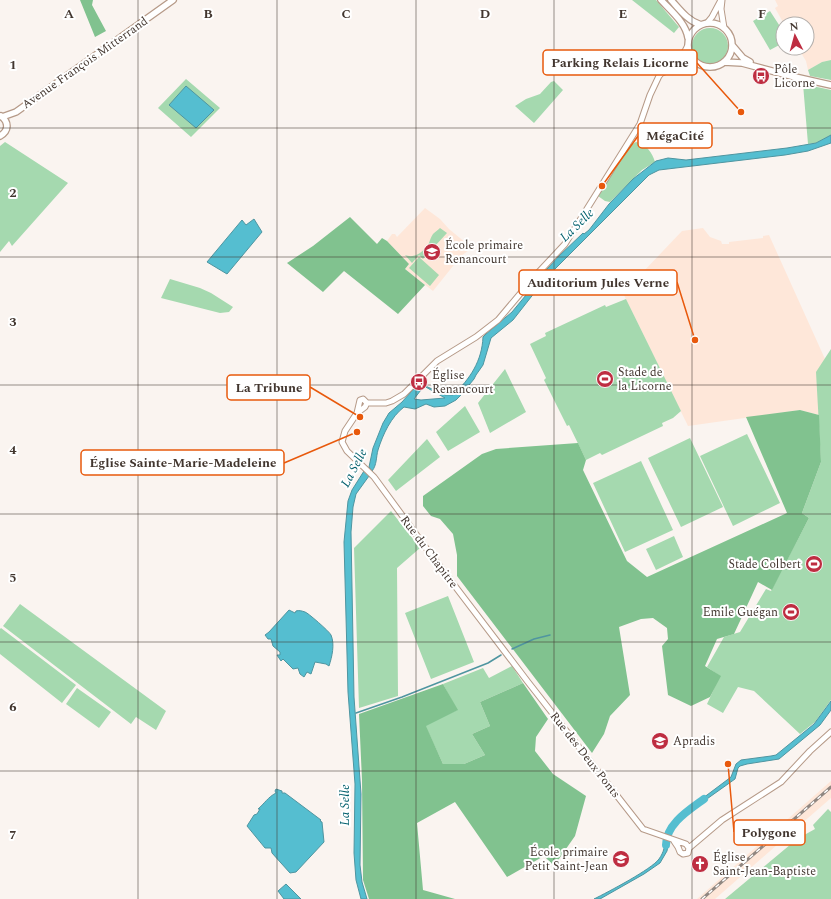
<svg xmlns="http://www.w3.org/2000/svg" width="831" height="899" font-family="Spectral,serif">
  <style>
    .built { fill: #fee7d9 }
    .green { fill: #a5d9af }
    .forest { fill: #81c28f }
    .water { fill: #55bed0; stroke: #4f95a0; fill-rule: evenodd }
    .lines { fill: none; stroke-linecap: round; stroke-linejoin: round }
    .stream { stroke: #4f95a0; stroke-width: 1.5 }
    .river { stroke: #55bed0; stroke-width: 8 }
    .tertiary-casing { stroke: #b69a88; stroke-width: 7 }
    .secondary-casing { stroke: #b69a88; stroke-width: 8 }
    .tertiary { stroke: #fff; stroke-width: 5 }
    .secondary { stroke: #fff; stroke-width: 5.5 }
    .rail-casing { stroke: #908781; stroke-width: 3 }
    .rail { stroke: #fff; stroke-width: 1.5; stroke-dasharray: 4.5; stroke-linecap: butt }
    .grid { fill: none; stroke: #42362f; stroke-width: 1; stroke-opacity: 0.55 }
    .labels { text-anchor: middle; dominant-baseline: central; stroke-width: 4; stroke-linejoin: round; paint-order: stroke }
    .street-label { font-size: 12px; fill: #42362f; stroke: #fff }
    .poi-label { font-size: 12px; fill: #42362f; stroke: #fff; text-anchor: start }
    .water-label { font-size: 13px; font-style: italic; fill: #005f6c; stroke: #fff }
    .grid-label { font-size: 13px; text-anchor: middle; font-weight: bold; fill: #42362f; stroke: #fff; stroke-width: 4; stroke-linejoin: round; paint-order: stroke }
    .leader { fill: none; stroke: #e8590c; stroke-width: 1.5 }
    .callout-dot { fill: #e8590c; stroke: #fff; stroke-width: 1.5 }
    .callout { fill: #fff; stroke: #e8590c; stroke-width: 1.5 }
    .callout-label { font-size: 13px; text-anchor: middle; font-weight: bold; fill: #42362f }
  </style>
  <rect width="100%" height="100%" fill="#faf4f0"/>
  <!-- built -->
  <path class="built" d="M 775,0 L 831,0 L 831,60 L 822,62 L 808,70 L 806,61 L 798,48 L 807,48 L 807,24 L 784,24 L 775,8 L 778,6 Z
    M 425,208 L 440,219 L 449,229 L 472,248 L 461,256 L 433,291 L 405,269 L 409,264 L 387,241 L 392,234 L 395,234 L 397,237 Z
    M 703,228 L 710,237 L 721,241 L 722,244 L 729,244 L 729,242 L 763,238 L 763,236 L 769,235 L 825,359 L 817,372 L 819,415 L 800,410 L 688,426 L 623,293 L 682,231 Z
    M 831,781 L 831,798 L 715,899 L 697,899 Z"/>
  <!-- green -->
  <path class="green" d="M 632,0 L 656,0 L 679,27 L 674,33 Z
    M 770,11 L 783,31 L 783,43 L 770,50 L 753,21 Z
    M692 46a18 18 0 1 1 36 0a18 18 0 1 1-36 0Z
    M 831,60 L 831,80 L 810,76 L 808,70 L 822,62 Z
    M 186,79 L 220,108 L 191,137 L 158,108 Z
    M 554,81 L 563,90 L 534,123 L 515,106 L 526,99 L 540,94 L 551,82 Z
    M 803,84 L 831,90 L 831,135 L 816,143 L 808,144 Z
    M 5,142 L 68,183 L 12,246 L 9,241 L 0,252 L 0,146 Z
    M 636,142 C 646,143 653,154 655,162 L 642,170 L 610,202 L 605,201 L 598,196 L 627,149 L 631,145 Z
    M 440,228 L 447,233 L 423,259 L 419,255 L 412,263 L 405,255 C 414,259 424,252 429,243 C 430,240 431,237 433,234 C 435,232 438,230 440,228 Z
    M 419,257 L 439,275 L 430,286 L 409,268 Z
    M 170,279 L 200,288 L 211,293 L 233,307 L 229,312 L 220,313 L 161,298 Z
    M 626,299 L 681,411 L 673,418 L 662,423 L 663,426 L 602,455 L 600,453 L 586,460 L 569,425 L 567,426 L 544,380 L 546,378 L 530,344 L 546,336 L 545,333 L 605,305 L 606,307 Z
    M 831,349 L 831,700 L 815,722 L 800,734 L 754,691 L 738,687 L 723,713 L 707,704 L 720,676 L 707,667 L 724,637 L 740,632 L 766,589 L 771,591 L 809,518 L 802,513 L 821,462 L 816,372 Z
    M 505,369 L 526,412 L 490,433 L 478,403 Z
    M 465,406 L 480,432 L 448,451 L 436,432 Z
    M 747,434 L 780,503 L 733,526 L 700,456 Z
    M 690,438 L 723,507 L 681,527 L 648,458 Z
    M 427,439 L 440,457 L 396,491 L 388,480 Z
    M 641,461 L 673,530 L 625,552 L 593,483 Z
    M 391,511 L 420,548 L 397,568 L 398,696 L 359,708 L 354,548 Z
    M 674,536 L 683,557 L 656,570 L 646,549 Z
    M 448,596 L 474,662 L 431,679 L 405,613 Z
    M 20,604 L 166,711 L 156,730 L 136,717 L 131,724 L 3,626 Z
    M 1,628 L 76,685 L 62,703 L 0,654 L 0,629 Z
    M 512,666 L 523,683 L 480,702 L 490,726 L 472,734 L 485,755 L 464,764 L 443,764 L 425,725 L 457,710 L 443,684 L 483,668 L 489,678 Z
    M 77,688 L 111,712 L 99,728 L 66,704 Z
    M 828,809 L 831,812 L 831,899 L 725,899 L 797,839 L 815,829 L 813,825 Z"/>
  <!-- forest -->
  <path class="forest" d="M 80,0 L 93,0 L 92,5 L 106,31 L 95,37 Z
    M 350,217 L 377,244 L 382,238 L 387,241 L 409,264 L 405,269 L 425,285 L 398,314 L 344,271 L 323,292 L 287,263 L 313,246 Z
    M 800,410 L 819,415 L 821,462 L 802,513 L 809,518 L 772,590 L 758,582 L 734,634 L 717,639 L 705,666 L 721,676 L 710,697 L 691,706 L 668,695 L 662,646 L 668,639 L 667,628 L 653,618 L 641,619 L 619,627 L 630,695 L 610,716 L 604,734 L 592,753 L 457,576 L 457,555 L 453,534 L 440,519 L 431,516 L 423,506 L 423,496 L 482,454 L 496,449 L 578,443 L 586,460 L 583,470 L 627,561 L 647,577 L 787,513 L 746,417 Z
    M 523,683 L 548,719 L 536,737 L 535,751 L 553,774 L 586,796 L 575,836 L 554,866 L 544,856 L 507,877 L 455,802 L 417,823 L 423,890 L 455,899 L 369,899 L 363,880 L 362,780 L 359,714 L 443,684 L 458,710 L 426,726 L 443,764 L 464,764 L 485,755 L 472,734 L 490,726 L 480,702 Z"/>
  <!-- water -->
  <path class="water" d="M 186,86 L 214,110 L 196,128 L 169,105 Z
    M 831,135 L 831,143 L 808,151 L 785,155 L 659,170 L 649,175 L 546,278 L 513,320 L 491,338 L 483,365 L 476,375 L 474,379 L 460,396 L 456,400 L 445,406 L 434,407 L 426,404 L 415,409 L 404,407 C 391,417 383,434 378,450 C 376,457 377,465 372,471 L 369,467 L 373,448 L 383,423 L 389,413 L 402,402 L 419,383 L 445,395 L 453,395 C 470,379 482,361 483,337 L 486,334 L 512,312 L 526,295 L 536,281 L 559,256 L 583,233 L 584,234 L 589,230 L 609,204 L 633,179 L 656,161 L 668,158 L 686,160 L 787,148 L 816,143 ZM 424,386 L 445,398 L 421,400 L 414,399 Z
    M 254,219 L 262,232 L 227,274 L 207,262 L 242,220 L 246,225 Z
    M 364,471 L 369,476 L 356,494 L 353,507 L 351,532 L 354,697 L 361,794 L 360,865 L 362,882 L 367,899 L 361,899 L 356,880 L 354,853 L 355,784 L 348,692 L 344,542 L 348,501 L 352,490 Z
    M 289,610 L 295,613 L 296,611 C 299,610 302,611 305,612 C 307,612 330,632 331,635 C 335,644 332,657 329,666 L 326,664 L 315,662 L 311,674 L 307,672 L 304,677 L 300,674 L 298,668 L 293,669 L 283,659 L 281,661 L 277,655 L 280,655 L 280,652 L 273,646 L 271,639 L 268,639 L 265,635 L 269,632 Z
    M 831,701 L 831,710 L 820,725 L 779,759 L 747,764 L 740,766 L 738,768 L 735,779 L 697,806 L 695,804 L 731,777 L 736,764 L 741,760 L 771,756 L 776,755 L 814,724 Z
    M 276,789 L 282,791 L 282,793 L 285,793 L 321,820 L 320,821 L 322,822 L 324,842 L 296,872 L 290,873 L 272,853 L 271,848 L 265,848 L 247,826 L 254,815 L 257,814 L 260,809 L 258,809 C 264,804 268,797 276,793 L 275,791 Z
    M 665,838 L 669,839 L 667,851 L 660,863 L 644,874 L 600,899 L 594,899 C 608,892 652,869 659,859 C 664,852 665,846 665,838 Z
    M 286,884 L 301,899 L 284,899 L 278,891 Z"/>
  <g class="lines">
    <!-- stream -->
    <path class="stream" d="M 512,649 L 534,639 L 550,635
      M 356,713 L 402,697 L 488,663 L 501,655"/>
    <!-- river -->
    <path class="river" d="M 666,845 C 666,824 689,810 704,799"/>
    <!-- tertiary casing -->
    <g class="tertiary-casing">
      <path id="tertiary" d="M 722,0 L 721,9 L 724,28
        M 707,23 L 712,17 L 721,0
        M 664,72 L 682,63 L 696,63
        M 367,403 L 365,407 L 357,413 L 345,431 L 342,442 L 347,451 L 374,477 L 429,552 L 528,682 L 643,829 L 686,844 L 689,848 L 688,853 L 683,854 L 680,852 L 678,847 L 674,841
        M 367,403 L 386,403 L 392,401 L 404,394 L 437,361 L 476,337 L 498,320 L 536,275 L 565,244 L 640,124 L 650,95 L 659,76 L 667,67 L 679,58 L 685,51 L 687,47
        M 357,413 L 360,400 L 363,399 L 367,403
        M 689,848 L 722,820 L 781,782 L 810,751 L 831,732"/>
    </g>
    <!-- secondary casing -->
    <g class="secondary-casing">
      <path id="secondary" d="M 661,0 C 671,11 686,23 688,38
        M 671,0 C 680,10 688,21 701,25
        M688 45a22 22 0 1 1 44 0a22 22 0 1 1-44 0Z
        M 732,45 L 743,58 L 750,62
        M 724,62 L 742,63 L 795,77 L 831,85
        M 2,117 L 16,112 L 173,0
        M 0,136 C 9,131 9,122 1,116"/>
    </g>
    <!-- tertiary -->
    <use href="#tertiary" class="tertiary"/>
    <!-- secondary -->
    <use href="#secondary" class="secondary"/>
    <!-- rail casing -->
    <g class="rail-casing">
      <path id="rail" d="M 702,899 L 831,787"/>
    </g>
    <!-- rail -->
    <use href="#rail" class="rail"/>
  </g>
  <!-- grid -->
  <path class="grid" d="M 138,0 L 138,899M 277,0 L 277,899M 416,0 L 416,899M 554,0 L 554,899M 692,0 L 692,899M 0,128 L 831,128M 0,257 L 831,257M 0,385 L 831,385M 0,514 L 831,514M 0,642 L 831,642M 0,771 L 831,771"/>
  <!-- icons -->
  <defs>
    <g id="bus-disc" transform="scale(0.9)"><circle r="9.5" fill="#be2d41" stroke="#fff"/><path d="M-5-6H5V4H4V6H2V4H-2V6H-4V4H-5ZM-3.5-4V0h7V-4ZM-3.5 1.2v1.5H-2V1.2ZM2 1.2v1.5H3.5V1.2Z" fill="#fff"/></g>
    <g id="school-disc" transform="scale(0.9)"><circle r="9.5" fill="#be2d41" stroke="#fff"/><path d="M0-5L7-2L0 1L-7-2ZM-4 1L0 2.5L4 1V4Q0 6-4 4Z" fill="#fff"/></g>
    <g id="stadium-disc" transform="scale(0.9)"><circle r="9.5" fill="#be2d41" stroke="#fff"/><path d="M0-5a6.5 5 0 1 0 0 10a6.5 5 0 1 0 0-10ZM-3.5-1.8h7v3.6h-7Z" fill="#fff"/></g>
    <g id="university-disc" transform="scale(0.9)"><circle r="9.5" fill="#be2d41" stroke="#fff"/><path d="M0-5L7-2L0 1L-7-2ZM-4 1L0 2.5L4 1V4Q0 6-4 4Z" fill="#fff"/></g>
    <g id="church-disc" transform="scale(0.9)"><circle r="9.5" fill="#be2d41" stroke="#fff"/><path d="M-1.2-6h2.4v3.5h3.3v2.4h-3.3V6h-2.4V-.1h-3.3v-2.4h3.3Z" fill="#fff"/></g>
  </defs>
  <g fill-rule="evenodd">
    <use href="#bus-disc" x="761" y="76"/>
    <use href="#school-disc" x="432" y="252"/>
    <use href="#stadium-disc" x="605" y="379"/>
    <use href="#bus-disc" x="419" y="382"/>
    <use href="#stadium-disc" x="814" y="564"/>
    <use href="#stadium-disc" x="791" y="612"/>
    <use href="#university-disc" x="660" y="741"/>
    <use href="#school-disc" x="621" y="859"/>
    <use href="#church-disc" x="700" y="864"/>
  </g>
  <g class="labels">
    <!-- street labels -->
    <g class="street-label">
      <text transform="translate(85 63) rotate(-35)">Avenue François Mitterrand</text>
      <text transform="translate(429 552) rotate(53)">Rue du Chapitre</text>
      <text transform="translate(585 755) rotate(52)">Rue des Deux Ponts</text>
    </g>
    <!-- poi labels -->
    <g class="poi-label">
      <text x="774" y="69">Pôle<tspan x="774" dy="14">Licorne</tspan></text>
      <text x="445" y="245">École primaire<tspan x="445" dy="14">Renancourt</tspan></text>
      <text x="618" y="372">Stade de<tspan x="618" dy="14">la Licorne</tspan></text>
      <text x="432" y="375">Église<tspan x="432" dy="14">Renancourt</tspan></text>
      <text x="801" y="564" text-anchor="end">Stade Colbert</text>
      <text x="778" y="612" text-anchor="end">Emile Guégan</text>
      <text x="673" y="741">Apradis</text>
      <text x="608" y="852" text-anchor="end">École primaire<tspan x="608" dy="14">Petit Saint-Jean</tspan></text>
      <text x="713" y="857">Église<tspan x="713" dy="14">Saint-Jean-Baptiste</tspan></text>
    </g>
    <!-- water labels -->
    <g class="water-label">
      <text transform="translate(577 225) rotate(-44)">La Selle</text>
      <text transform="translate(354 468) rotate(-62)">La Selle</text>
      <text transform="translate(345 805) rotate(-90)">La Selle</text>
    </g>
  </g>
  <g class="grid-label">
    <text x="69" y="18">A</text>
    <text x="208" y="18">B</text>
    <text x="346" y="18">C</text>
    <text x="485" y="18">D</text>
    <text x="623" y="18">E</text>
    <text x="762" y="18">F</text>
    <text x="13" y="69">1</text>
    <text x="13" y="197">2</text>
    <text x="13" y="326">3</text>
    <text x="13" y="454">4</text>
    <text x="13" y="582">5</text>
    <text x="13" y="711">6</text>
    <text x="13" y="839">7</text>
  </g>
  <!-- callouts -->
  <path class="leader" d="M741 112L697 63M602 186L638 136M695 340L677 282M360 417L310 387M357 432L284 463M728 764L734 832"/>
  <g class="callout-dot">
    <circle cx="741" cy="112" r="4"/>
    <circle cx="602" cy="186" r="4"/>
    <circle cx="695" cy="340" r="4"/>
    <circle cx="360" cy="417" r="4"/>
    <circle cx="357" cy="432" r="4"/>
    <circle cx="728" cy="764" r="4"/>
  </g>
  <g class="callout">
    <rect x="543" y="50" width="154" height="25" rx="4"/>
    <rect x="638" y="123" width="74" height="25" rx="4"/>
    <rect x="519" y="270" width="158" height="25" rx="4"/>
    <rect x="227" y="375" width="83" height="25" rx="4"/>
    <rect x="81" y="450" width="203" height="25" rx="4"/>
    <rect x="734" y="820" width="71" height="25" rx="4"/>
  </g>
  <g class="callout-label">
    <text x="620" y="67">Parking Relais Licorne</text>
    <text x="675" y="140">MégaCité</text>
    <text x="598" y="287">Auditorium Jules Verne</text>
    <text x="269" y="392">La Tribune</text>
    <text x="183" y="467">Église Sainte-Marie-Madeleine</text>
    <text x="769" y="837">Polygone</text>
  </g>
  <!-- north arrow -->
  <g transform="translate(795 36) rotate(354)"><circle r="19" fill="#ffffff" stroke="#b3afac"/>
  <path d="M0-3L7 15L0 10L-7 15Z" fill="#be2d41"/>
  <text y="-6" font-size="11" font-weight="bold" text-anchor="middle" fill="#42362f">N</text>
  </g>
</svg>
